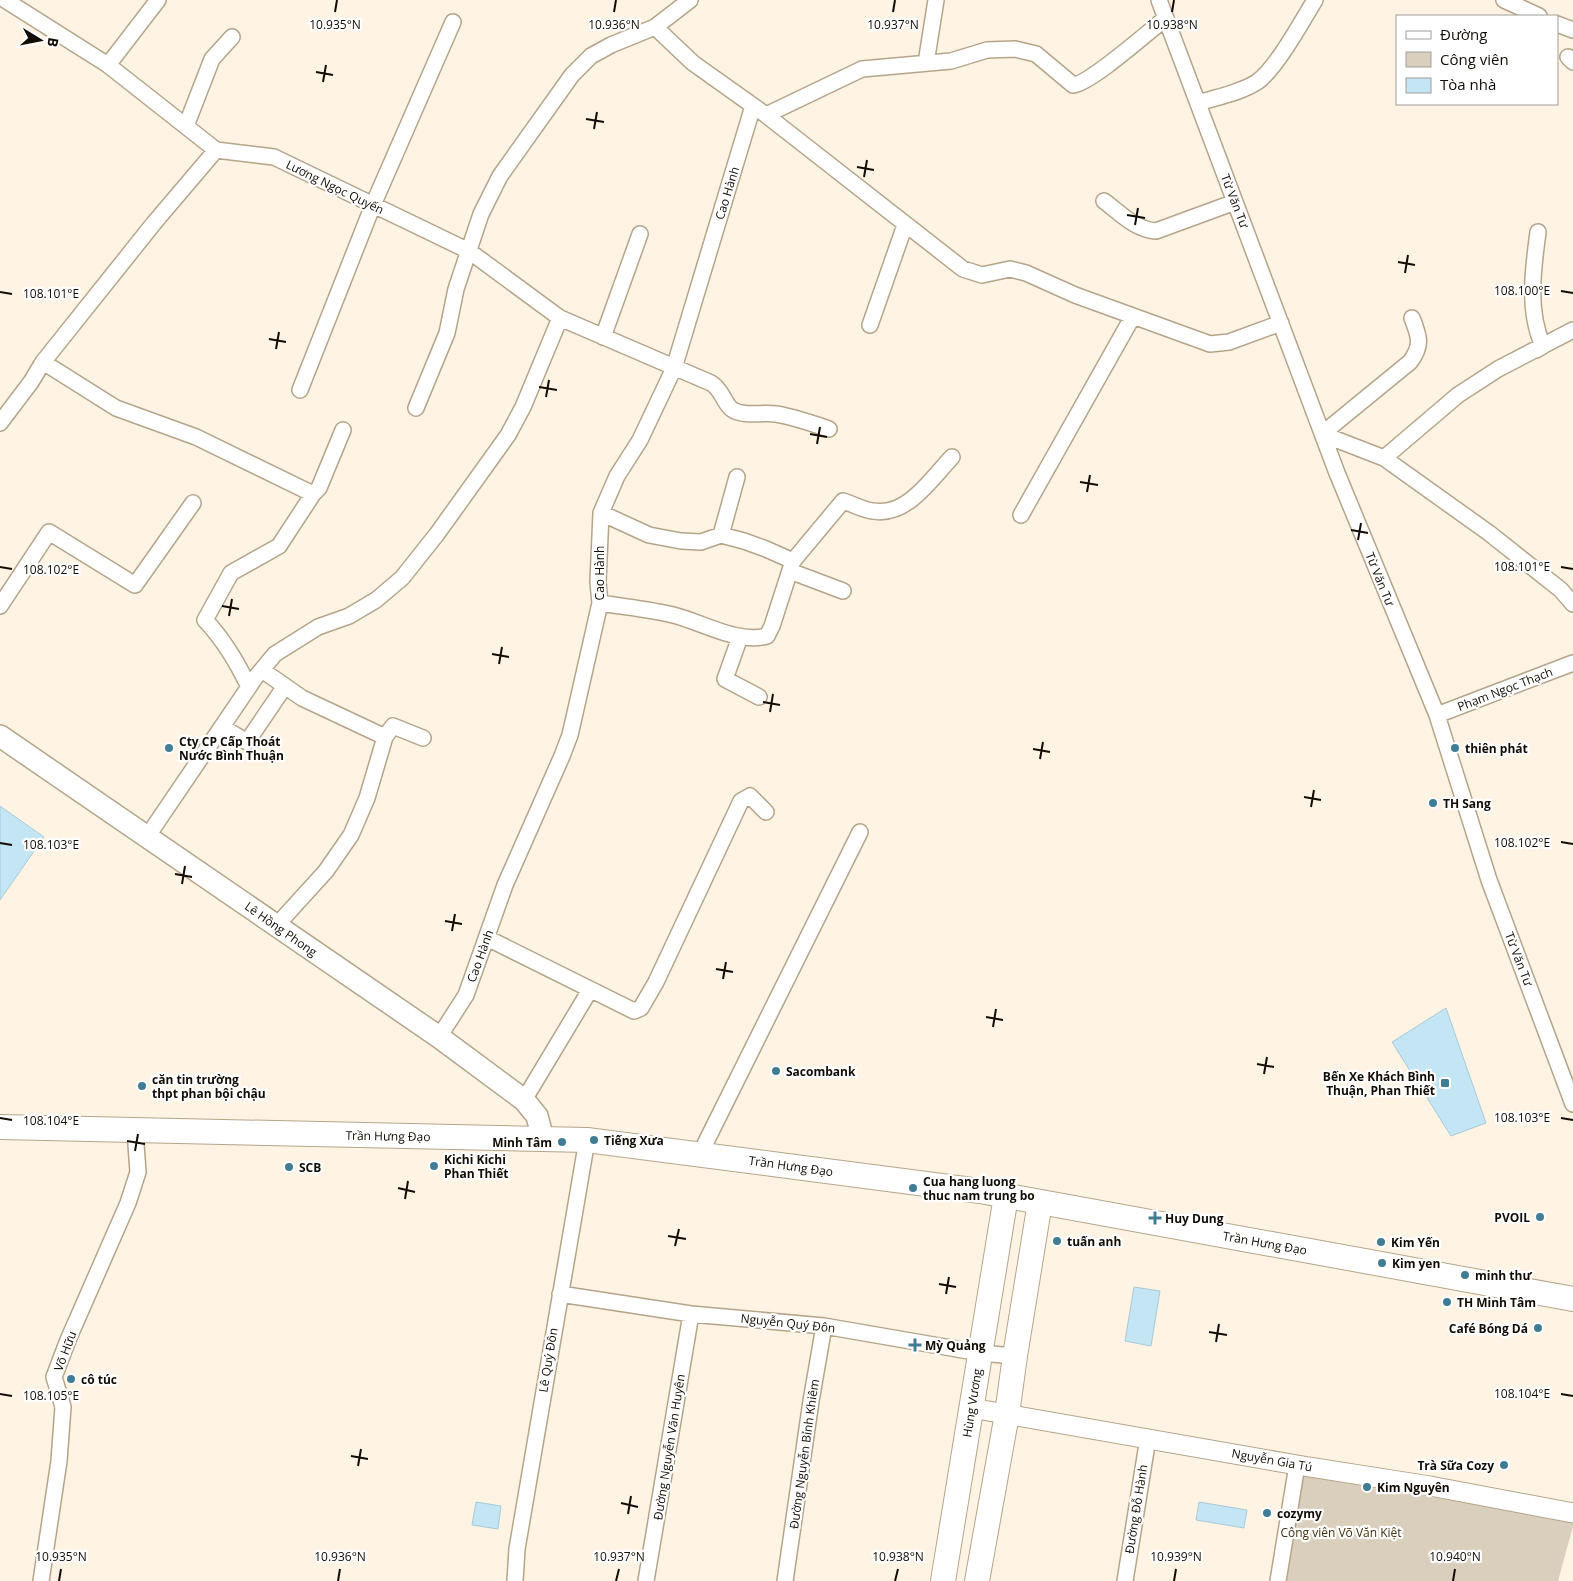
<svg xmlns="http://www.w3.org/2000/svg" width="1573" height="1581" font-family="'Open Sans',sans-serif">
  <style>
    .green { fill: #dacebc }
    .building { fill: #c3e5f4; stroke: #a8cad8 }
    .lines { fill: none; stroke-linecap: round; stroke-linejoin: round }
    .minor-casing { stroke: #b6a48a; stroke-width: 18 }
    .tertiary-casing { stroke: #b6a48a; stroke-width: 21 }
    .secondary-casing { stroke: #b6a48a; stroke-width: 24 }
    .primary-casing { stroke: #b6a48a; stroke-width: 26 }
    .minor { stroke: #fff; stroke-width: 15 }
    .tertiary { stroke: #fff; stroke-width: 19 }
    .secondary { stroke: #fff; stroke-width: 21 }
    .primary { stroke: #fff; stroke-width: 24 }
    .ticks { fill: none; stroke: #120c04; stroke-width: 2 }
    .poi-dot { fill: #407d94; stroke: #fff; stroke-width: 2 }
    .labels { text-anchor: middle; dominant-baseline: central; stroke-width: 4.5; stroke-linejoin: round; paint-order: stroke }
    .street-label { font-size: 12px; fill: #120c04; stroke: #fff }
    .poi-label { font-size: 12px; font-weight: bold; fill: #120c04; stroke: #fff; text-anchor: start }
    .park-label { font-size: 12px; fill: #45300e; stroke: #fff }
    .ticks-label { font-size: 12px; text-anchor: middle; fill: #120c04; stroke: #fff; stroke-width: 4.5; stroke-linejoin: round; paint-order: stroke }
  </style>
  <rect width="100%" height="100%" fill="#fff3e3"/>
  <!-- green -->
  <path class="green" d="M 1301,1475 L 1573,1521 L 1573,1526 L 1558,1581 L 1283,1581 Z"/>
  <!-- building -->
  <path class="building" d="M 0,806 L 44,837 L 0,900 Z
    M 1446,1008 L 1486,1123 L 1451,1136 L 1392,1042 Z
    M 1134,1287 L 1160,1291 L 1151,1346 L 1125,1341 Z
    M 476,1502 L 501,1506 L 498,1529 L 472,1525 Z
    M 1199,1502 L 1247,1510 L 1244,1528 L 1196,1520 Z"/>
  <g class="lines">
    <!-- minor casing -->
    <g class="minor-casing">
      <path id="minor" d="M 5,0 L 108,65 L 216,150 L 274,157 L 469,251 L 560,318 L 711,383 C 723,390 724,405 733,410 C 745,417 762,412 776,414 C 794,417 811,423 829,429
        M 1159,0 L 1337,473 L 1437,715 L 1489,880 L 1573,1104
        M 1504,0 L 1539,16
        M 1557,24 L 1573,30
        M 655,27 L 693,63 L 766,115 L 963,269 L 982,275 L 1010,269 L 1026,273 L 1075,295 L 1210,344 L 1229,342 L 1281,323
        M 1568,57 L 1573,62
        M 926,63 L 936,0
        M 108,65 L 158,0
        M 1198,103 C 1217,97 1240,93 1257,82 C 1276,69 1302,21 1315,0
        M 766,115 L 862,69 L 951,61 L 987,50 L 1015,49 L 1036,54 L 1073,85 C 1090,84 1149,31 1166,18
        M 186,126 L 212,59 L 232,37
        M 1104,201 C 1120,213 1136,230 1156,231 L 1235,202
        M 1412,318 C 1419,336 1423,345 1410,362 L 1322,434 L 1384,458 L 1489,533 L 1561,590 L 1573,604
        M 870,325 L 905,225
        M 603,337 L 640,234
        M 1536,350 L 1543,346 C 1527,311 1533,269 1538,232
        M 43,362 L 116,408 L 196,437 L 313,494 L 319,488 L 343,430
        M 300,390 L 373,205 L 453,22
        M 416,408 L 447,333 L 456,289 L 481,214 L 500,176 L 572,75 L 591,56 L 611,45 L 655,27 L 690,0
        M 0,423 L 31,382 L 43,362 L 154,223 L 216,150
        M 1384,458 L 1458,395 L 1498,369 L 1573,330
        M 601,513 L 649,535 L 681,541 L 701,542 L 721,535 L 744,541 L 766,549 L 793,561 L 843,501 C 853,504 863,510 873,511 C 907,517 931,479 952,457
        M 1021,515 L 1133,316
        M 721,535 L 737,477
        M 790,571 L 843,591
        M 600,603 C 624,607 649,609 673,615 C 702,622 737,644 767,636 L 772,626 L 793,561
        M 0,606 L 49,532 L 135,585 L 193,503
        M 740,637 L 725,679 L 759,697
        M 262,670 L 302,698 L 385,737 L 367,798 L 351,835 L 326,871 L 276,926
        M 249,687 C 237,662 224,640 205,620 L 231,573 L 279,546 L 313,494
        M 1437,715 L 1573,663
        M 222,727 L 247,742 L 285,686
        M 385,737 L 393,726 L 423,738
        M 147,837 L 255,678 L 275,654 L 318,627 L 349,616 L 376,600 L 402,578 L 437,534 L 508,435 L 523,407 L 560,318
        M 487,938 L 634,1011 L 641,1008 L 656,982 L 741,801 L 750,796 L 766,812
        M 439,1037 L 466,995 L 505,885 L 562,756 L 570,735 L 600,603 L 598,582 L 601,513 L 617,476 L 640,440 L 674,368 L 753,106
        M 524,1100 L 590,990
        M 700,1154 L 860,832
        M 560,1294 L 691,1314 L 824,1326 L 980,1353 L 1015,1356
        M 41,1581 L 59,1461 L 63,1407 L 54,1377 L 68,1340 L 128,1203 L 138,1172 L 135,1131
        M 515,1581 L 517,1549 L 587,1140
        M 646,1581 L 691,1314
        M 785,1581 L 811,1401 L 824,1326
        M 1125,1581 L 1148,1438
        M 1278,1581 L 1297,1465"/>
    </g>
    <!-- tertiary casing -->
    <g class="tertiary-casing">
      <path id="tertiary" d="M 971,1408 L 1297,1465 L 1430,1486 L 1573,1513"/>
    </g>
    <!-- secondary casing -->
    <g class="secondary-casing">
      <path id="secondary" d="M 0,736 L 439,1037 L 524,1100 L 537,1116 L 543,1139"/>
    </g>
    <!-- primary casing -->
    <g class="primary-casing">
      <path id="primary" d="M 0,1127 L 587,1140 L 980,1191 L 1573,1299
        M 943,1581 L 1006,1196
        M 977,1581 L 1007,1414 L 1015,1356 L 1040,1202"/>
    </g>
    <!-- minor -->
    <use href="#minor" class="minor"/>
    <!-- tertiary -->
    <use href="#tertiary" class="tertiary"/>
    <!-- secondary -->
    <use href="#secondary" class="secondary"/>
    <!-- primary -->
    <use href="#primary" class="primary"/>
  </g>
  <!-- ticks -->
  <path class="ticks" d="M 335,12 L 337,0M 614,12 L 616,0M 893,12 L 895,0M 1172,12 L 1174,0M 316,72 L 333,75M 323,82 L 326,65M 586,119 L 604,122M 594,129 L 597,112M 857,167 L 874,170M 864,177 L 867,160M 1127,215 L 1145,218M 1135,225 L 1138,208M 1398,262 L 1415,265M 1405,273 L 1408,255M 1561,291 L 1573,293M 0,292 L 12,294M 269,339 L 286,342M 276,349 L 279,332M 539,387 L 557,390M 546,397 L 549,380M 810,434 L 827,437M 817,444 L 820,427M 1080,482 L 1098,485M 1087,492 L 1090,475M 1351,530 L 1368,533M 1358,540 L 1361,523M 0,567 L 12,569M 1561,567 L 1573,569M 222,606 L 239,609M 229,616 L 232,599M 492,654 L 509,657M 499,664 L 502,647M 763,702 L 780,705M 770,712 L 773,694M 1033,749 L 1050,752M 1040,759 L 1043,742M 1304,797 L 1321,800M 1311,807 L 1314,790M 1561,842 L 1573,844M 0,843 L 12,845M 175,874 L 192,877M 182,884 L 185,866M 445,921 L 462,924M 452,931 L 455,914M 716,969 L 733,972M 723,979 L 726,962M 986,1017 L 1003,1020M 993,1027 L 996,1009M 1257,1064 L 1274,1067M 1264,1074 L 1267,1057M 0,1118 L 12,1120M 1561,1118 L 1573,1120M 127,1141 L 145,1144M 135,1151 L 138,1134M 398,1188 L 415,1192M 405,1199 L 408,1181M 668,1236 L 686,1239M 675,1246 L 679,1229M 939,1284 L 956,1287M 946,1294 L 949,1277M 1209,1332 L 1227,1335M 1216,1342 L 1219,1324M 0,1394 L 12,1396M 1561,1394 L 1573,1396M 351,1456 L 368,1459M 358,1466 L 361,1449M 621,1503 L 638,1507M 628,1514 L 631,1496M 59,1581 L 61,1569M 338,1581 L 340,1569M 616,1581 L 619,1569M 895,1581 L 898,1569M 1174,1581 L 1176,1569M 1453,1581 L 1455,1569"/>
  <!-- markers -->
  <g class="poi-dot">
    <circle cx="169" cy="748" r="5"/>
    <circle cx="1455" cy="748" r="5"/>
    <circle cx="1433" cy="803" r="5"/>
    <circle cx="776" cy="1071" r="5"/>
    <rect x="1440" y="1078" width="10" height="10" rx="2.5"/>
    <circle cx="142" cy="1086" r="5"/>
    <circle cx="594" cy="1140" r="5"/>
    <circle cx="562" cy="1142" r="5"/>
    <circle cx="434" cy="1166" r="5"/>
    <circle cx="289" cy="1167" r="5"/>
    <circle cx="913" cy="1188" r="5"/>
    <circle cx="1540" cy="1217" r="5"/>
    <path d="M1152.5 1210.5h5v5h5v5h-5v5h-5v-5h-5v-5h5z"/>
    <circle cx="1057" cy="1241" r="5"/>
    <circle cx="1381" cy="1242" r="5"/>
    <circle cx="1382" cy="1263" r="5"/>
    <circle cx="1465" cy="1275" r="5"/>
    <circle cx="1447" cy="1302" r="5"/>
    <circle cx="1538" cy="1328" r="5"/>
    <path d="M912.5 1337.5h5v5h5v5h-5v5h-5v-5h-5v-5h5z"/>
    <circle cx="71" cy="1379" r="5"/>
    <circle cx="1504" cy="1465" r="5"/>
    <circle cx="1367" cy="1487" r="5"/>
    <circle cx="1267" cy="1513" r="5"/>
  </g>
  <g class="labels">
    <!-- street labels -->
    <g class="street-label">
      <text transform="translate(335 187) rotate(26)">Lương Ngọc Quyến</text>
      <text transform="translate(727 193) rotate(-73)">Cao Hành</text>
      <text transform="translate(1235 201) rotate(69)">Từ Văn Tư</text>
      <text transform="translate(599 573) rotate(-90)">Cao Hành</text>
      <text transform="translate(1380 579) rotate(68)">Từ Văn Tư</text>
      <text transform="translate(1505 689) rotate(-21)">Phạm Ngọc Thạch</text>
      <text transform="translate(281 929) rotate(35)">Lê Hồng Phong</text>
      <text transform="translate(480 956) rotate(-70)">Cao Hành</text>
      <text transform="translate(1519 959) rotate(69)">Từ Văn Tư</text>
      <text transform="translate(388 1136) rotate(1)">Trần Hưng Đạo</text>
      <text transform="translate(791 1166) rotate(8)">Trần Hưng Đạo</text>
      <text transform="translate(1265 1243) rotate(10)">Trần Hưng Đạo</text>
      <text transform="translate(788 1323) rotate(6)">Nguyễn Quý Đôn</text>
      <text transform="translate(65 1351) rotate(-69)">Võ Hữu</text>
      <text transform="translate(548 1360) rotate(-81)">Lê Quý Đôn</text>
      <text transform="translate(972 1403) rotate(-81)">Hùng Vương</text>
      <text transform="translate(669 1447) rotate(-81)">Đường Nguyễn Văn Huyên</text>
      <text transform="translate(804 1454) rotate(-82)">Đường Nguyễn Bỉnh Khiêm</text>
      <text transform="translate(1272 1460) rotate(10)">Nguyễn Gia Tú</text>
      <text transform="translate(1136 1509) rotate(-81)">Đường Đỗ Hành</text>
    </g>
    <!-- poi labels -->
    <g class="poi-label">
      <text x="179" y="741">Cty CP Cấp Thoát<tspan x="179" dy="14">Nước Bình Thuận</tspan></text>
      <text x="1465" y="748">thiên phát</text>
      <text x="1443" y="803">TH Sang</text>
      <text x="786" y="1071">Sacombank</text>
      <text x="1435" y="1076" text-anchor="end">Bến Xe Khách Bình<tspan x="1435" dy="14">Thuận, Phan Thiết</tspan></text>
      <text x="152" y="1079">căn tin trường<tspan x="152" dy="14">thpt phan bội chậu</tspan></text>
      <text x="604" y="1140">Tiếng Xưa</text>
      <text x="552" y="1142" text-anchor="end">Minh Tâm</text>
      <text x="444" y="1159">Kichi Kichi<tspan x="444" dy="14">Phan Thiết</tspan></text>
      <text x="299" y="1167">SCB</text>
      <text x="923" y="1181">Cua hang luong<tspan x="923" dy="14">thuc nam trung bo</tspan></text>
      <text x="1530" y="1217" text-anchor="end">PVOIL</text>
      <text x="1165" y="1218">Huy Dung</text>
      <text x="1067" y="1241">tuấn anh</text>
      <text x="1391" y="1242">Kim Yến</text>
      <text x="1392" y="1263">Kim yen</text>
      <text x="1475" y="1275">minh thư</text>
      <text x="1457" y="1302">TH Minh Tâm</text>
      <text x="1528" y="1328" text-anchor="end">Café Bóng Dá</text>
      <text x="925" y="1345">Mỳ Quảng</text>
      <text x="81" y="1379">cô túc</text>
      <text x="1494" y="1465" text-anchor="end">Trà Sữa Cozy</text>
      <text x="1377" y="1487">Kim Nguyên</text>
      <text x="1277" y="1513">cozymy</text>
    </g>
    <!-- park labels -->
    <g class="park-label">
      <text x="1341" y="1532">Công viên Võ Văn Kiệt</text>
    </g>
  </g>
  <g class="ticks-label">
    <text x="335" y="29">10.935°N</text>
    <text x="614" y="29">10.936°N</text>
    <text x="893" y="29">10.937°N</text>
    <text x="1172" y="29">10.938°N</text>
    <text x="1522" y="295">108.100°E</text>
    <text x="51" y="298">108.101°E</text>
    <text x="1522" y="571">108.101°E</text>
    <text x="51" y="574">108.102°E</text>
    <text x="1522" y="847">108.102°E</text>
    <text x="51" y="849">108.103°E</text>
    <text x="1522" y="1122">108.103°E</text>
    <text x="51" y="1125">108.104°E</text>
    <text x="1522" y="1398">108.104°E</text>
    <text x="51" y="1400">108.105°E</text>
    <text x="61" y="1561">10.935°N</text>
    <text x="340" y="1561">10.936°N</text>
    <text x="619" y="1561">10.937°N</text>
    <text x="898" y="1561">10.938°N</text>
    <text x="1176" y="1561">10.939°N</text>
    <text x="1455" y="1561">10.940°N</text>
  </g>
  <!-- legend -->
  <rect x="1396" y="15" width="162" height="90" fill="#ffffff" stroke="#a09e9b"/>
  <rect x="1406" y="31" width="25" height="8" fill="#ffffff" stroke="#a09e9b"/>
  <text x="1440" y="40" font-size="15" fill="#120c04">Đường</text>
  <rect x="1406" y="52" width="25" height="15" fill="#dacebc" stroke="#a09e9b"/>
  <text x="1440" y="65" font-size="15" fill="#120c04">Công viên</text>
  <rect x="1406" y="78" width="25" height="15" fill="#c3e5f4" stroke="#a09e9b"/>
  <text x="1440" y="90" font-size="15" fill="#120c04">Tòa nhà</text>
  <!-- north arrow -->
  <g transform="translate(40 40) rotate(100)" stroke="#ffffff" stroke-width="4" paint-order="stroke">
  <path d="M0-4L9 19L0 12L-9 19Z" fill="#120c04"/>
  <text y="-8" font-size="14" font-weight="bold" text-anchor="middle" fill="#120c04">B</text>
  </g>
</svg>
